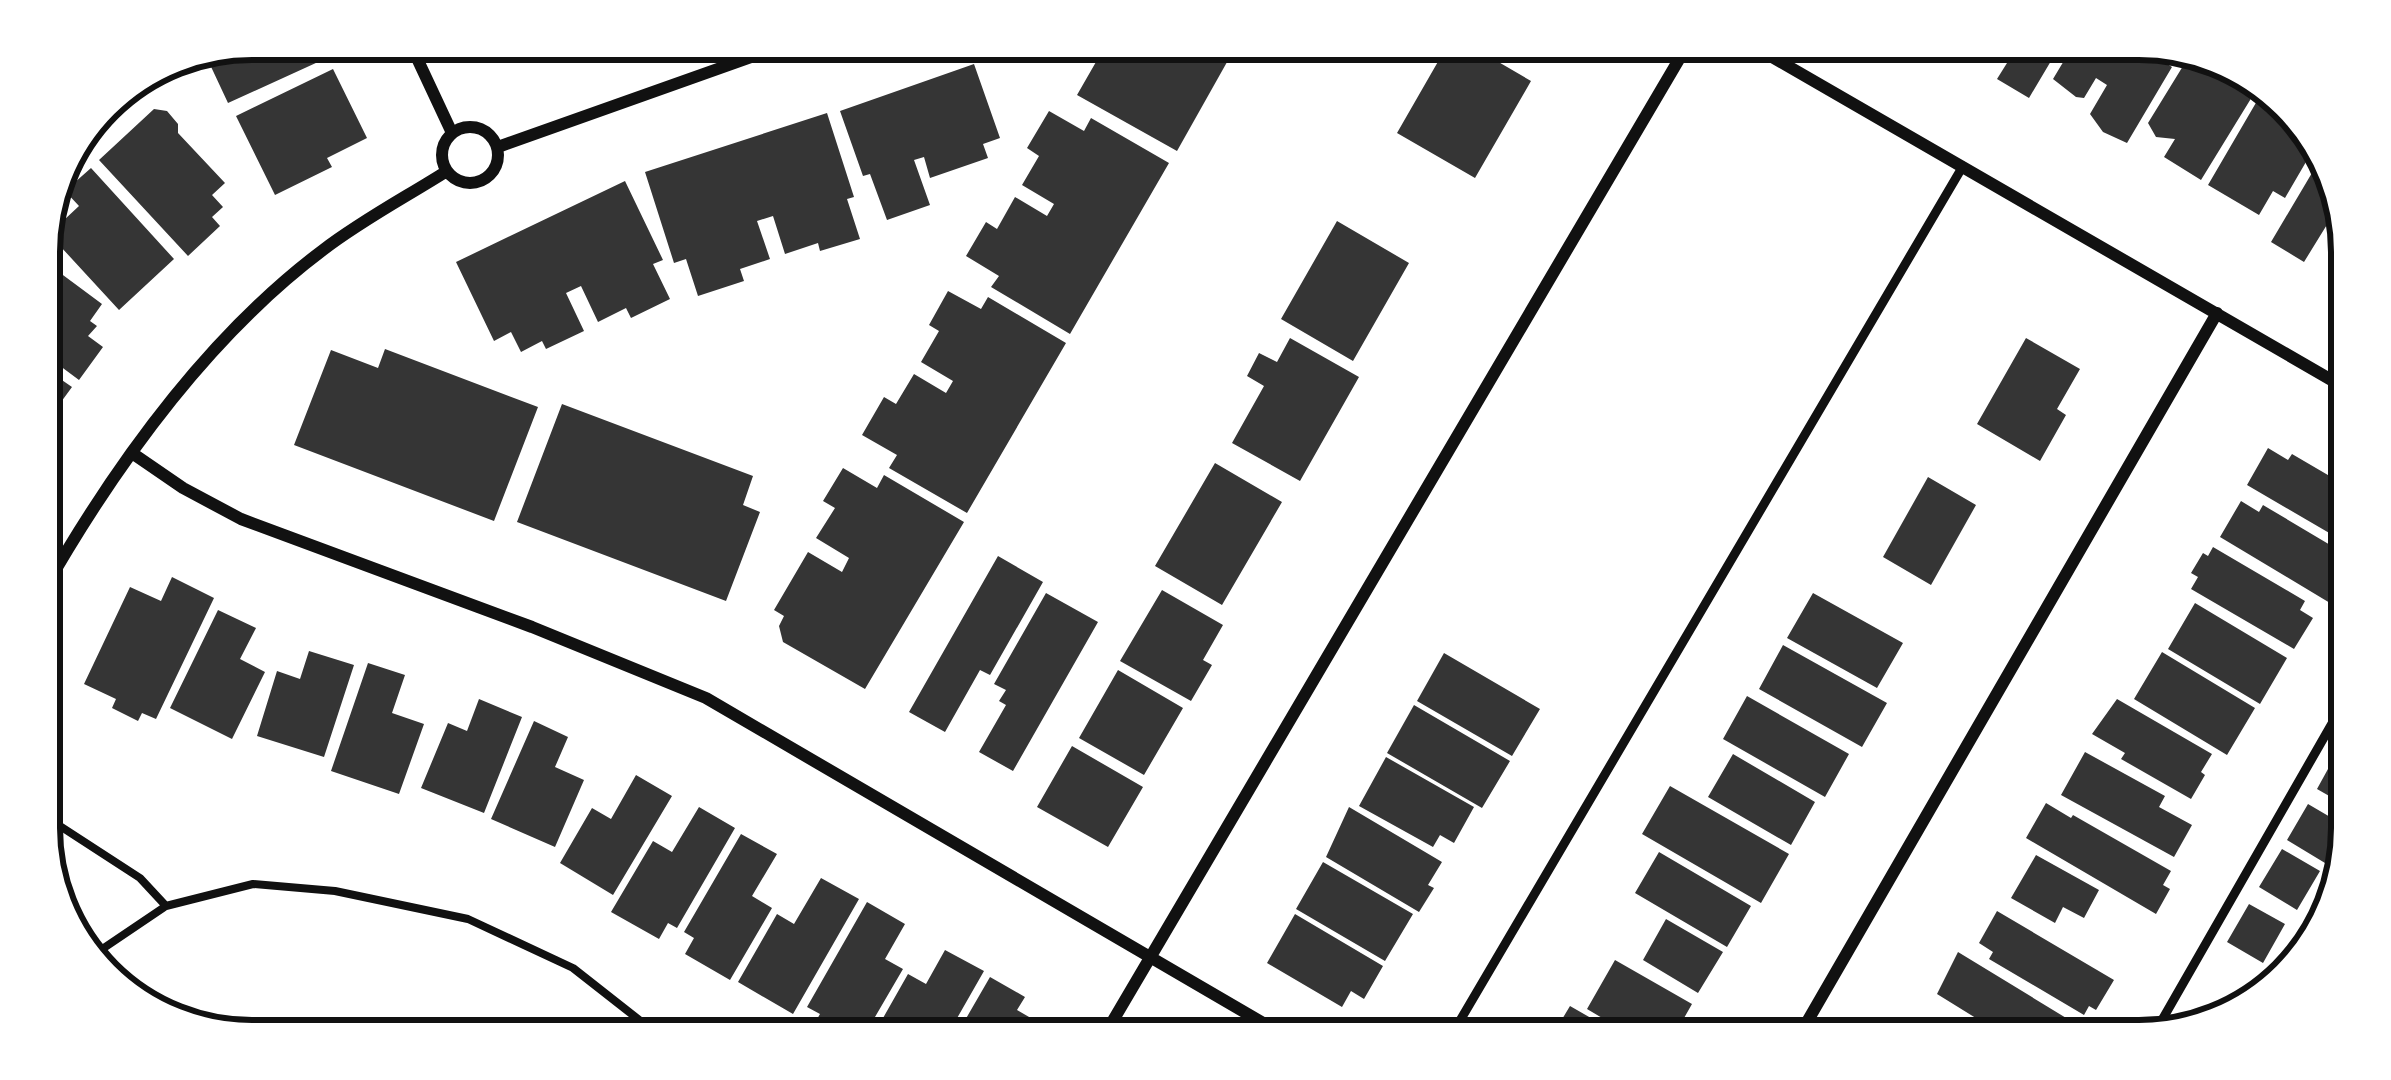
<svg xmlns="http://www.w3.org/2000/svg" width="2391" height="1080" font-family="'Nunito Sans',sans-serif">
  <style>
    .building { fill: #353535 }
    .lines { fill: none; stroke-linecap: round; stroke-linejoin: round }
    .path { stroke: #111; stroke-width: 8 }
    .service { stroke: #111; stroke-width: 9 }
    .minor { stroke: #111; stroke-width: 12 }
    .rim { fill: none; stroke: #111; stroke-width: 6 }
  </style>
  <rect width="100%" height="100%" fill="#fff"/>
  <!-- building -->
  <path class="building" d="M 252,39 L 320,39 L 329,57 L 228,103 L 206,56 Z
    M 1133,39 L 1240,39 L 1177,151 L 1077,95 L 1104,48 L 1122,58 Z
    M 1451,39 L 1459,39 L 1531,81 L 1475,178 L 1397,133 Z
    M 1984,39 L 2064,39 L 2029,98 L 1997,79 L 2007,63 L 1997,57 L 2002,49 Z
    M 2077,39 L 2126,39 L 2172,67 L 2127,143 L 2103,132 L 2090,114 L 2107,85 L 2096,78 L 2084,98 L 2076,97 L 2053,79 Z
    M 2191,53 L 2255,92 L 2201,180 L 2164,157 L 2175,139 L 2156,137 L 2148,123 Z
    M 974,64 L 1000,138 L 983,144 L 988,158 L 930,178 L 924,157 L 914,160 L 930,205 L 887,220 L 870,174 L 863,176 L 840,111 Z
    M 333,69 L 367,138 L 327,158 L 332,167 L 275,195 L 236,116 Z
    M 2264,89 L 2308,123 L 2317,143 L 2285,198 L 2273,191 L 2259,215 L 2208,185 Z
    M 154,109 L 167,111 L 178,124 L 178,133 L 225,183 L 212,195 L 223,207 L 212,217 L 220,226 L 188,256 L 99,160 Z
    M 1049,111 L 1084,131 L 1091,118 L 1169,163 L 1070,334 L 991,287 L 999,276 L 966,256 L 986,222 L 997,229 L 1015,197 L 1047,216 L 1054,204 L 1022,185 L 1039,156 L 1027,148 Z
    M 827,113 L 854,197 L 847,199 L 860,239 L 820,251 L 818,243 L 785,254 L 773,216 L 757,221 L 770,259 L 740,269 L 744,281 L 698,296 L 686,259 L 674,263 L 645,172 Z
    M 2322,156 L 2350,224 L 2350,237 L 2328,223 L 2304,262 L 2271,242 Z
    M 91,168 L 174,259 L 119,310 L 49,234 L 79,206 L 65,191 Z
    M 625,181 L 663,260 L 653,264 L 670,299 L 631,318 L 626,308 L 598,322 L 581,286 L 566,293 L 584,331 L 546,349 L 542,341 L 521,352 L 511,332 L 494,341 L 456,262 Z
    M 1337,221 L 1409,263 L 1353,361 L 1281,319 Z
    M 40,258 L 102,304 L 90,321 L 97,326 L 88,336 L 103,347 L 79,380 L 40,351 Z
    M 948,291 L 981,309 L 988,297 L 1066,343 L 967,513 L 889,468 L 897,455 L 862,435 L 884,397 L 896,404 L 914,374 L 946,393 L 953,381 L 921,362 L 939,331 L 929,325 Z
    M 1290,338 L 1359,377 L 1300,481 L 1232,443 L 1264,386 L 1247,376 L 1259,353 L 1277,362 Z
    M 2026,338 L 2080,369 L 2057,409 L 2066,415 L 2040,461 L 1977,424 Z
    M 385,349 L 538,407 L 494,521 L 294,445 L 331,350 L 378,368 Z
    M 40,365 L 72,387 L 45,424 L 41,421 Z
    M 562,404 L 753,476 L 743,505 L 760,512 L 726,601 L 517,522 Z
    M 2268,448 L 2288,460 L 2292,454 L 2345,485 L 2343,541 L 2247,485 Z
    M 1215,463 L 1282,502 L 1222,605 L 1155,566 Z
    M 843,468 L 877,488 L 884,475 L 964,522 L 865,689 L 783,642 L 779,626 L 784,616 L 774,610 L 808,552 L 842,572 L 849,558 L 816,538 L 835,508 L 823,501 Z
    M 1928,477 L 1976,505 L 1931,585 L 1883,557 Z
    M 2241,501 L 2259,512 L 2263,505 L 2342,552 L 2329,574 L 2342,582 L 2342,594 L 2335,606 L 2220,537 Z
    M 2213,547 L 2305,601 L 2300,610 L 2313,618 L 2294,649 L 2191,589 L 2198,577 L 2191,573 L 2203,553 L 2208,556 Z
    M 998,556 L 1043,582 L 990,675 L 980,670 L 945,732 L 909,712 Z
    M 172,577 L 214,598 L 156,719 L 142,713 L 138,721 L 112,708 L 116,699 L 84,684 L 130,587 L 161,601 Z
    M 1162,590 L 1223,625 L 1203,660 L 1212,665 L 1191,701 L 1120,661 Z
    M 1046,593 L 1098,622 L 1013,771 L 979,752 L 1006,705 L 999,701 L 1006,690 L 994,684 Z
    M 1813,593 L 1903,643 L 1877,688 L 1787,638 Z
    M 2195,603 L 2287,658 L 2260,704 L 2168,649 Z
    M 218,610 L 256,628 L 240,659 L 265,672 L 232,739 L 170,708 Z
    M 1783,645 L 1887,703 L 1862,747 L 1759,689 Z
    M 309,651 L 354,665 L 324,757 L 257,736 L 277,671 L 300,679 Z
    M 2162,652 L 2255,708 L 2227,755 L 2134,699 Z
    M 1444,653 L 1540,709 L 1512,756 L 1417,701 Z
    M 368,663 L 405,675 L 392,713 L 424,724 L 399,794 L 331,771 Z
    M 1118,670 L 1183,708 L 1144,775 L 1079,738 Z
    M 1747,696 L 1849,754 L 1825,797 L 1723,739 Z
    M 479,699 L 522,717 L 484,813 L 421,788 L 448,723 L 467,731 Z
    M 2117,699 L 2212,754 L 2201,772 L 2205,775 L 2191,799 L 2121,759 L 2125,753 L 2092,734 Z
    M 1414,705 L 1510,761 L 1482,808 L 1387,753 Z
    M 534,721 L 568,737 L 555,767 L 584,780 L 555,847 L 491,819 Z
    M 1072,746 L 1143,787 L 1108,847 L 1037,807 Z
    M 2339,749 L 2338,801 L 2317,789 Z
    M 2085,752 L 2165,796 L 2159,807 L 2192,825 L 2174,857 L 2061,795 Z
    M 1733,754 L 1815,802 L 1791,845 L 1708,797 Z
    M 1386,757 L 1474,807 L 1454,843 L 1440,835 L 1433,847 L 1359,806 Z
    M 636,775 L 672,796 L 613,895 L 560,863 L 592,808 L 611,819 Z
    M 1670,786 L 1789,854 L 1761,903 L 1642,834 Z
    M 2046,803 L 2071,818 L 2073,815 L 2171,871 L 2163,885 L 2170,889 L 2156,914 L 2026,838 Z
    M 2308,804 L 2337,821 L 2337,842 L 2325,863 L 2287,840 Z
    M 699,807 L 735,828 L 677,928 L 668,923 L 659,939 L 611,912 L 653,841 L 672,852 Z
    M 1349,807 L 1442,862 L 1428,885 L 1434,888 L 1419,912 L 1326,857 Z
    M 741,834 L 777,854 L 752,896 L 772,908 L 730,980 L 685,954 L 694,938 L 684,932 Z
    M 2282,849 L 2320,871 L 2297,910 L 2259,887 Z
    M 1659,852 L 1751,906 L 1727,947 L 1635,893 Z
    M 2036,855 L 2099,890 L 2084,918 L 2063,907 L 2055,923 L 2011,898 Z
    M 1323,862 L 1413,914 L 1385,961 L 1296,909 Z
    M 821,878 L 859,899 L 793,1014 L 738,982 L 777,914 L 794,924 Z
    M 867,902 L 905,924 L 885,959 L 903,969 L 861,1041 L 835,1041 L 812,1028 L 820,1014 L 807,1007 Z
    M 2249,904 L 2285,924 L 2263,963 L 2227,942 Z
    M 1997,911 L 2114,980 L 2096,1010 L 2089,1006 L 2084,1015 L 1989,959 L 1993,952 L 1979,943 Z
    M 1295,914 L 1383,966 L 1364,999 L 1351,991 L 1342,1007 L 1267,963 Z
    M 1666,919 L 1723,952 L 1698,993 L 1643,960 Z
    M 945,950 L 984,971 L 944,1041 L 870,1041 L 908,974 L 926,984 Z
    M 1958,952 L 2076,1024 L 2065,1041 L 2013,1041 L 1937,994 Z
    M 1615,960 L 1692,1004 L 1671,1041 L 1641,1041 L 1587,1009 Z
    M 990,977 L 1025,997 L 1017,1010 L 1036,1021 L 1024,1041 L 953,1041 Z
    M 1570,1006 L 1631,1041 L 1549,1041 Z
    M 1950,1023 L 1980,1041 L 1922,1041 L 1931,1026 L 1943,1033 Z"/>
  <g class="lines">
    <!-- path -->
    <path class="path" d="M 43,815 L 140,878 L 166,906
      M 86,960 L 166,906 L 253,884 L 335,891 L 468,919 L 573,968 L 666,1041"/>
    <!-- service -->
    <path class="service" d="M 1448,1041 L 1963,166
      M 2150,1041 L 2334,720"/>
    <!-- minor -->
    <path class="minor" d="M 408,39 L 452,133
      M 1741,39 L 2347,389
      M442 155a28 28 0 1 1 56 0a28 28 0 1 1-56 0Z
      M 498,147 L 802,39
      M 132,453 L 183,488 L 241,519 L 532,627 L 706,698 L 1294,1041
      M 41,595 C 112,470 207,337 323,250 C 362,220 406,197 447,171
      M 1101,1041 L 1691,39
      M 1796,1041 L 2217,313"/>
  </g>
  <!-- crop -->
  <path d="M0 0H2391V1080H0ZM252 60H2139A192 192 0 0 1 2331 252V828A192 192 0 0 1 2139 1020H252A192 192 0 0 1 60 828V252A192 192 0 0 1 252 60Z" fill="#fff" fill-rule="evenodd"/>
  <path class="rim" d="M252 60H2139A192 192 0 0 1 2331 252V828A192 192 0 0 1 2139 1020H252A192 192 0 0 1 60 828V252A192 192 0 0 1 252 60Z"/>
</svg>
